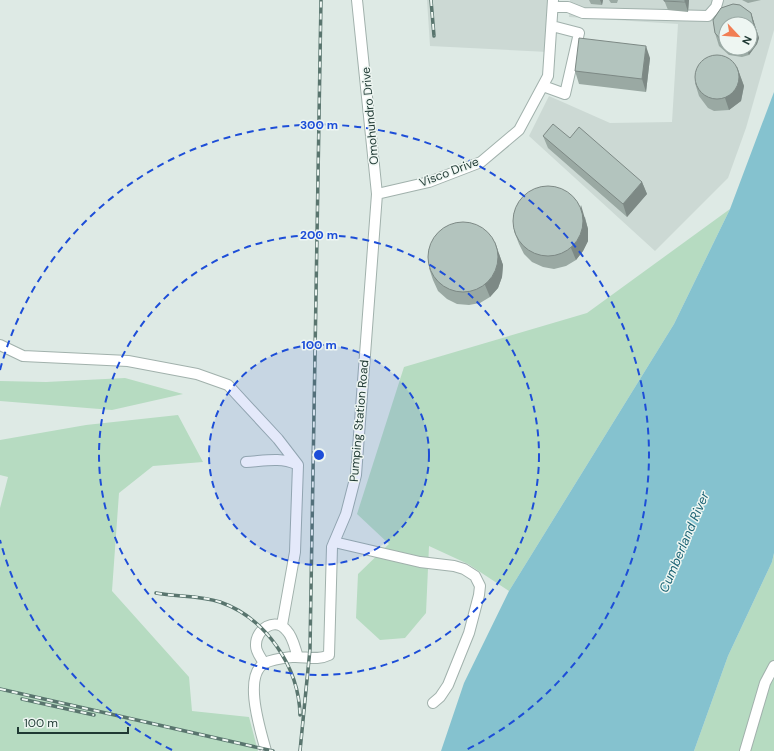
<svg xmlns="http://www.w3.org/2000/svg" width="774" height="751" font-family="'DM Sans',sans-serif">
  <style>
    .built { fill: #ccd9d4; fill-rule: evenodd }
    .green { fill: #b6dbc1 }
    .water { fill: #85c2cf }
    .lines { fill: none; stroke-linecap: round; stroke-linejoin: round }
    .minor-casing { stroke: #a1b1ac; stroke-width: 12 }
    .minor { stroke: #fff; stroke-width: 10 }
    .rail-casing { stroke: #59756e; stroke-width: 3.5 }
    .rail { stroke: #eef6f2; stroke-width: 2; stroke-dasharray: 6; stroke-linecap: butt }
    .wall { fill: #9aa9a3; fill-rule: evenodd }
    .shaded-wall { fill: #7d8985 }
    .building { fill: #b3c4be; stroke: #7d8985 }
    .ring { fill: none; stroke: #1d4ed8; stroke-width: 2; stroke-dasharray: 7 5 }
    .labels { text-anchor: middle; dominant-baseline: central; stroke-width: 3; stroke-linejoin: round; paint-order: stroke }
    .street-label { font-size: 12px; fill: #1f3933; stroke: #eef6f2 }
    .water-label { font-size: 13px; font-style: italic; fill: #1b6374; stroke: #eef6f2 }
    .centre { fill: #1d4ed8; stroke: #eef6f2; stroke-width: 2 }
    .ring-label { font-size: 12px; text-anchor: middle; font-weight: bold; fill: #1d4ed8; stroke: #eef6f2; stroke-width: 3; stroke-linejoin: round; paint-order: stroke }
  </style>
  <rect width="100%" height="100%" fill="#deeae5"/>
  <!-- built -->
  <path class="built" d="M 427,0 L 551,0 L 548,52 L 430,46 Z
    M 570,0 L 774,0 L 774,30 L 746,128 L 728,178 L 655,251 L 529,136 L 549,96 L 610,123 L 672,122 L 678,24 L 569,17 ZM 726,24 L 750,24 L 750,48 L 726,48 Z"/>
  <!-- green -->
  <path class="green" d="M 730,209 L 674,324 L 509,591 L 468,564 L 429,546 L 426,613 L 405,638 L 380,640 L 356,618 L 358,574 L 389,544 L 357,514 L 404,367 L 587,313 Z
    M 125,378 L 183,394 L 112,410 L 0,401 L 0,381 L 46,382 Z
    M 178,415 L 203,462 L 153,466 L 119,493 L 112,591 L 189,677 L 192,711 L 249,717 L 258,751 L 0,751 L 0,508 L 8,477 L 0,475 L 0,440 L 86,425 Z
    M 774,553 L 774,751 L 694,751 L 728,656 L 772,562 Z"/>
  <!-- water -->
  <path class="water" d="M 774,92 L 774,553 L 772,562 L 728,656 L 694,751 L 441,751 L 464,683 L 509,591 L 674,324 L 730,209 Z"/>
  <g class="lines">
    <!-- minor casing -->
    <g class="minor-casing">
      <path id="minor" d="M 553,7 L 568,7 L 583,13 L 708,16 L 716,7 L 718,0
        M 543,86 L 565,94 L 579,33 L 552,26
        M 377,194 L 429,182 L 481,162 L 519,130 L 548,76 L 553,0
        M 0,345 L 23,356 L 128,361 L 197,374 L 228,385 L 278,439 L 298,465 L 295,552 L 282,625
        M 246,462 C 264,461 280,457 296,464
        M 334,542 L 420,562 L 454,566 L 464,569 L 475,576 L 480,586 L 479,595 L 469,633 L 448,685 L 440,697 L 433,703
        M 264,663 C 261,658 256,652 256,646 C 255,629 276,616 287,631 C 293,637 295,649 298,657
        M 266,751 C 261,732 242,675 265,663 C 273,659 284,658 292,657 C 305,656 317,661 329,655 L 332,547 L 346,514 L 356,475 L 377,194 L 357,0
        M 745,751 L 765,683 L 774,666"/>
    </g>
    <!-- minor -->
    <use href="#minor" class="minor"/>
    <!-- rail casing -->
    <g class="rail-casing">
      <path id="rail" d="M 431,0 L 434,36
        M 156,593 C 177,597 199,595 220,602 C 266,618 299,667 300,715
        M 0,689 L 273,751
        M 22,699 L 94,715
        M 300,751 L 310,649 L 321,0"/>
    </g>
    <!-- rail -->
    <use href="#rail" class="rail"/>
  </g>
  <!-- wall -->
  <path class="wall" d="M 589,0 L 603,0 L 602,5 L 591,4 Z
    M 609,0 L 618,0 L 617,3 L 611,3 Z
    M 664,0 L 689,0 L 688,12 L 668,10 Z
    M 742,0 L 761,0 L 748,3 Z
    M 733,4 L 740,5 L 751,13 L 759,38 L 757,44 L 749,55 L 742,57 L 729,55 L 719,46 L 715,33 L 713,20 L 721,8 ZM 726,24 L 750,24 L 750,48 L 726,48 Z
    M 650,58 L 646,92 L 579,84 L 575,71 Z
    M 737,67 L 744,86 L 741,101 L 729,110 L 714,111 L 708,108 L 699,96 L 695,83 Z
    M 543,136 L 570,138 L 642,182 L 647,194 L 627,217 L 548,148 Z
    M 585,217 L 588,229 L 588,241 L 583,251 L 576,260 L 566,266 L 554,269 L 543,267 L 532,262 L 524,254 L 519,244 L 514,231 Z
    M 499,254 L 503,265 L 502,277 L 498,288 L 490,297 L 480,303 L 469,305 L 457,304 L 447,299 L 438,291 L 433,280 L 429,268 Z"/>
  <!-- shaded-wall -->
  <path class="shaded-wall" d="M 600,0 L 603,0 L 602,5 Z
    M 685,0 L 689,0 L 688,12 L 685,2 Z
    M 751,13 L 759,38 L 757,44 L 749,55 L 746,48 L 750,48 Z
    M 646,46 L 650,58 L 646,92 L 642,79 Z
    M 737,67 L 744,86 L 741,101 L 729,110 L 725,98 Z
    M 642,182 L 647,194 L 627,217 L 623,204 Z
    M 581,205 L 588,229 L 588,241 L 583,251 L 576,260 L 571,248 Z
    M 495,242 L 503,265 L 502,277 L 498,288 L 490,297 L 485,285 Z"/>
  <!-- building -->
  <path class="building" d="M 664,0 L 685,0 L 685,2 L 664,1 Z
    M 733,4 L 740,5 L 751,13 L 754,26 L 753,32 L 750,36 L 750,24 L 726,24 L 726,43 L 724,43 L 715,33 L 713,20 L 721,8 Z
    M 579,38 L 646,46 L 642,79 L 575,71 Z
    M695 77a22 22 0 1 1 44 0a22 22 0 1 1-44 0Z
    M 553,124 L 570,138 L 579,127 L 642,182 L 623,204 L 543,136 Z
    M513 221a35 35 0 1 1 70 0a35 35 0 1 1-70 0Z
    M428 257a35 35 0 1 1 70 0a35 35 0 1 1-70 0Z"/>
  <!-- distance rings -->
  <circle cx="319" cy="455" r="110" fill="#1d4ed8" fill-opacity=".12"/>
  <g class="ring">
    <circle cx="319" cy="455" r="110"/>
    <circle cx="319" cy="455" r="220"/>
    <path d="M172 750A330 330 0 0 1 0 540M0 370A330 330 0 1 1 466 750"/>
  </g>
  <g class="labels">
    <!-- street labels -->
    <g class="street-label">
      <text transform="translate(370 116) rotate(-95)">Omohundro Drive</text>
      <text transform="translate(449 172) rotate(-21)">Visco Drive</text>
      <text transform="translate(359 421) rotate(-85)">Pumping Station Road</text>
    </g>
    <!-- water labels -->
    <g class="water-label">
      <text transform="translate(684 542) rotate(-67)">Cumberland River</text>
    </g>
  </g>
  <circle cx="319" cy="455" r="6" class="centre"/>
  <g class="ring-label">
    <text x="319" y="129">300 m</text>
    <text x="319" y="239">200 m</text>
    <text x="319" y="349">100 m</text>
  </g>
  <!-- north arrow -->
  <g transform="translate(738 36) rotate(116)"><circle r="19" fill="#eef6f2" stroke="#9baaa6"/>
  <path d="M0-3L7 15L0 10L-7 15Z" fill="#f17e54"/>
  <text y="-6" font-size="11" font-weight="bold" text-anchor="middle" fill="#1f3933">N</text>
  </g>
  <!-- scale -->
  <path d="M18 727v6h110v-6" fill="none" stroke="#1f3933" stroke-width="2"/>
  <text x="24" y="727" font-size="12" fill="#1f3933" stroke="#eef6f2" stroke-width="3" paint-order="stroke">100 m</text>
</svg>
